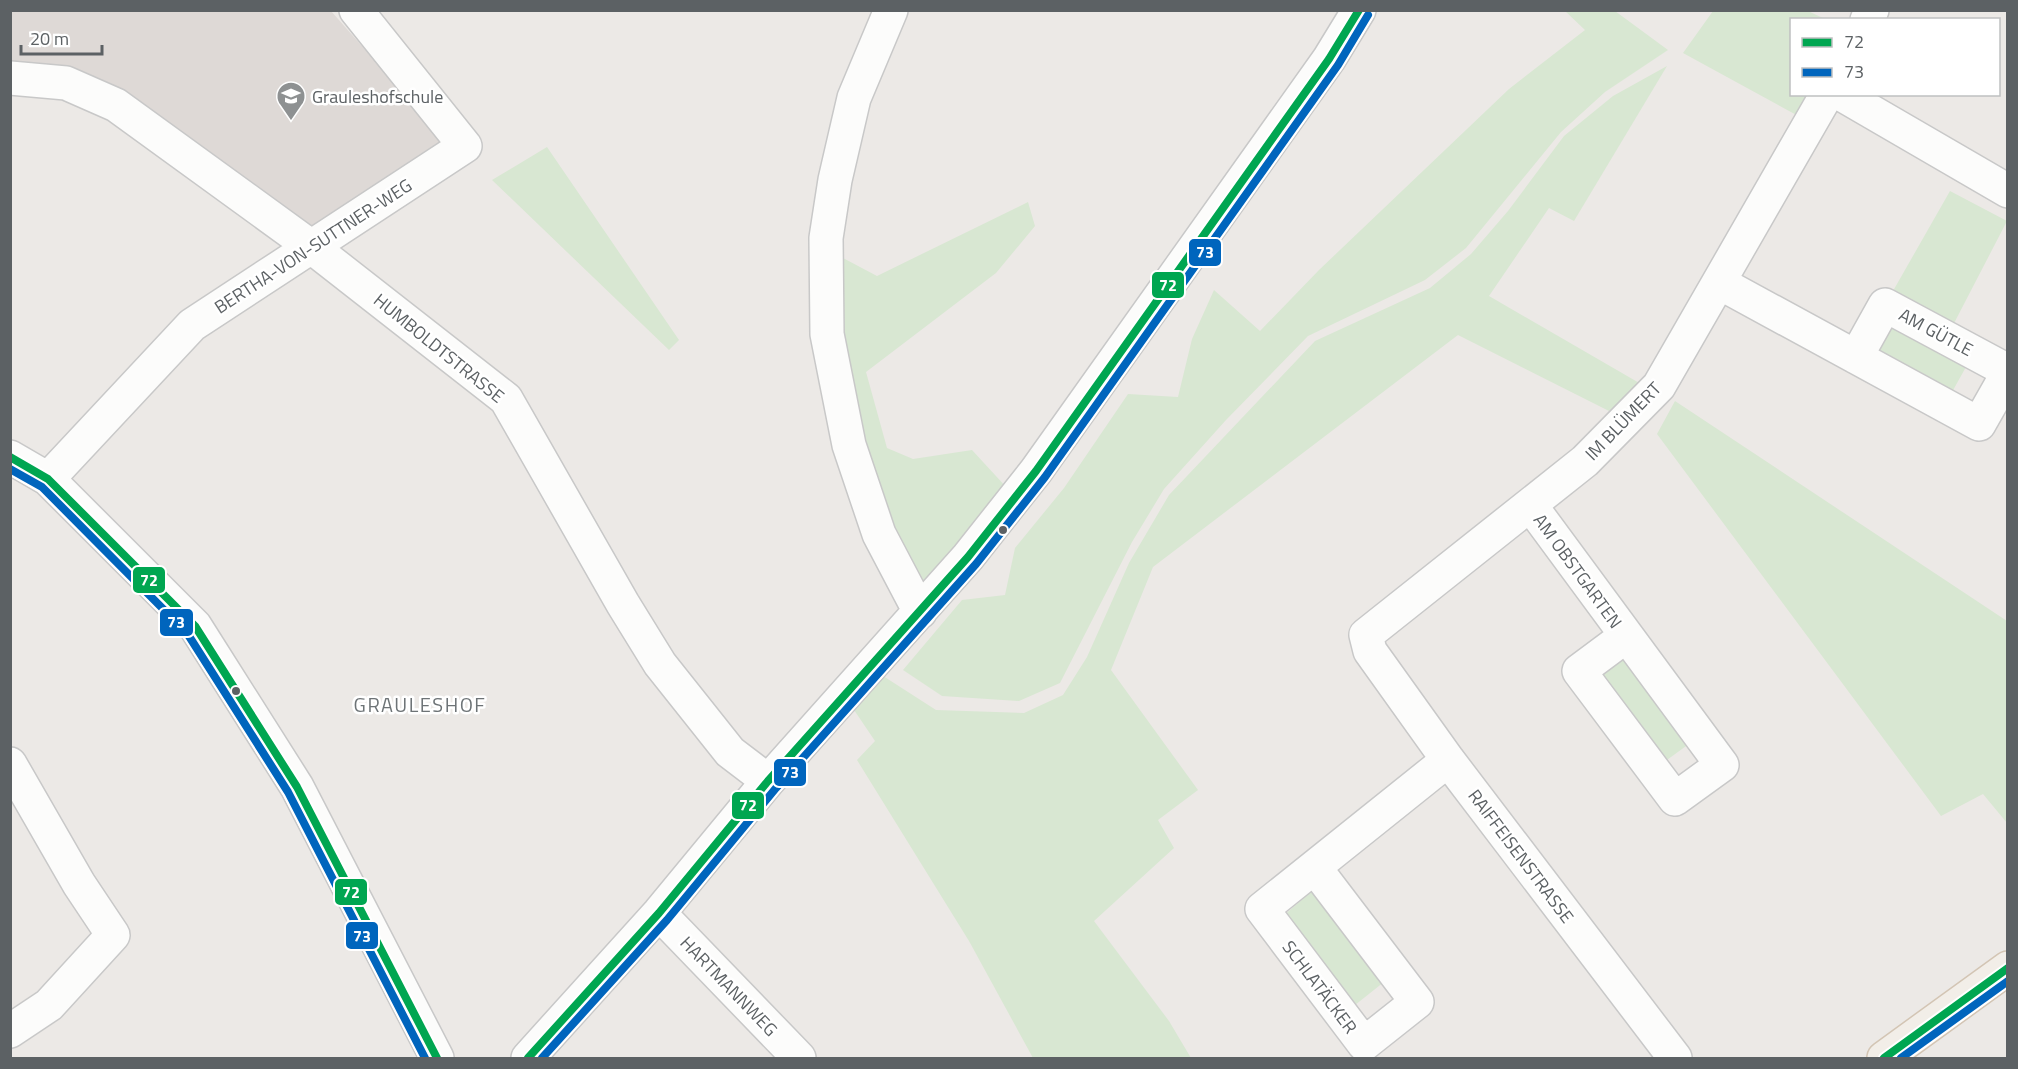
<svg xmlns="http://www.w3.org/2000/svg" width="2018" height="1069" font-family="'Titillium Web',sans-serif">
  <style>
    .education { fill: #ded9d6 }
    .green { fill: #d8e7d2 }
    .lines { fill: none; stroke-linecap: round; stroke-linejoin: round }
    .minor-casing { stroke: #c8c8c8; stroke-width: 36 }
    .major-casing { stroke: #d3c5b4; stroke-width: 36 }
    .minor { stroke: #fcfcfb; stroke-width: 33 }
    .major { stroke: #f2eee8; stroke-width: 33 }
    .bus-1-casing { stroke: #fff; stroke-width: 12 }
    .bus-2-casing { stroke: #fff; stroke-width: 12 }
    .bus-1 { stroke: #00a651; stroke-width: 8 }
    .bus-2 { stroke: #0065bd; stroke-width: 8 }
    .bus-dot { fill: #5c6164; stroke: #fff; stroke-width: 2 }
    .labels { text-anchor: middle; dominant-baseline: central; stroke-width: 5; stroke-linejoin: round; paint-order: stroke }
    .poi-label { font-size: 18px; fill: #5c6164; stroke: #fff; text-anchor: start }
    .street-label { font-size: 18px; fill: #5c6164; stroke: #fff }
    .neighbourhood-label { font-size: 20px; letter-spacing: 1.5px; fill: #6d7376; stroke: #fff }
    .line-badge { stroke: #fff; stroke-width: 2 }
    .badge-label { font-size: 16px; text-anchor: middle; font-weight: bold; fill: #fff }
  </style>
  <rect width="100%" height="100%" fill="#ece9e6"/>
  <!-- education -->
  <path class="education" d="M 10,11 L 331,11 L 449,145 L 313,236 L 121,97 L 11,67 Z"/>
  <!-- green -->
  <path class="green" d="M 1565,11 L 1615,11 L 1668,50 L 1605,92 L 1561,132 L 1466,248 L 1425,280 L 1308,336 L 1226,420 L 1164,489 L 1132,542 L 1060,683 L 1019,701 L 942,696 L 903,670 L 962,600 L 1005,595 L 1015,548 L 1064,488 L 1128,394 L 1178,397 L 1192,339 L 1214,290 L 1260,331 L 1319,270 L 1509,89 L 1585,30 Z
    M 1713,11 L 1808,11 L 1825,19 L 1792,20 L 1792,94 L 1816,95 L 1802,118 L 1683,53 Z
    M 1667,66 L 1574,221 L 1549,208 L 1489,296 L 1641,384 L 1609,411 L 1458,335 L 1153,567 L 1111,670 L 1198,790 L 1158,820 L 1174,848 L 1094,921 L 1169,1021 L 1191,1058 L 1033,1058 L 969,941 L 857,760 L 875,741 L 852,707 L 880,674 L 936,710 L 1024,713 L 1063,695 L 1087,657 L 1129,563 L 1169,495 L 1315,341 L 1430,288 L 1471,254 L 1508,211 L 1564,136 L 1613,96 Z
    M 547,147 L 679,340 L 669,350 L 492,180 Z
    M 1950,191 L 2007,221 L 1950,331 L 1889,298 Z
    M 1028,202 L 1035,226 L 996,273 L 866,372 L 887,448 L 913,459 L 972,450 L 1007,488 L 924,584 L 890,521 L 862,443 L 843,331 L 843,258 L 877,276 Z
    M 1887,311 L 1971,358 L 1947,401 L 1863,356 Z
    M 1675,401 L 2007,621 L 2007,823 L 1983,794 L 1941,816 L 1657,434 Z
    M 1625,651 L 1693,741 L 1660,765 L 1592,675 Z
    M 1313,890 L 1384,982 L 1350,1009 L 1282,917 Z"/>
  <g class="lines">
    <!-- minor casing -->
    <g class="minor-casing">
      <path id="minor" d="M 891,10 L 854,98 L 835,180 L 826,238 L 827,334 L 849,445 L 879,534 L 920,612
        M 1867,20 L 1872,10
        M 10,78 L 66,83 L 116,105 L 313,248 L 506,399 L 623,604 L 660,664 L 730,752 L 768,781
        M 1841,94 L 2008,191
        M 1720,283 L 1979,424 L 2008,373
        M 1856,357 L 1885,305 L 2008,371
        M 10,457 L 48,479 L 195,626 L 297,787 L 437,1058
        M 48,479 L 192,325 L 465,146 L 356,10
        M 1531,506 L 1722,765 L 1675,799 L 1579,671 L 1626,636
        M 10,764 L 79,884 L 113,935 L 49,1005 L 10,1031
        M 1315,868 L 1417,1002 L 1364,1044 L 1262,909 L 1448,760
        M 659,913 L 799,1058
        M 528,1058 L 659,913 L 768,781 L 968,557 L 1036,471 L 1329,59 L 1359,10
        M 1675,1058 L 1448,760 L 1370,651 L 1366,635 L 1585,461 L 1659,386 L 1827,94"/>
    </g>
    <!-- major casing -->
    <g class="major-casing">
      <path id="major" d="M 1884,1058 L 2008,968"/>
    </g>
    <!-- minor -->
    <use href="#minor" class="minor"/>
    <!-- major -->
    <use href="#major" class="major"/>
    <!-- bus-1 casing -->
    <g class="bus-1-casing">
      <path id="bus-1" d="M 10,457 L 48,479 L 195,626 L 297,787 L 437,1058
        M 528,1058 L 659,913 L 768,781 L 968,557 L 1036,471 L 1329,59 L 1359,10
        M 1884,1058 L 2008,968"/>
    </g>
    <!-- bus-2 casing -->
    <g class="bus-2-casing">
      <path id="bus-2" d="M 10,469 L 42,487 L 187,633 L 288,792 L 425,1058
        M 542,1058 L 667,920 L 776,788 L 976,564 L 1045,477 L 1338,65 L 1368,15
        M 1901,1058 L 2008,981"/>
    </g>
    <!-- bus-1 -->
    <use href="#bus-1" class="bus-1"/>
    <!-- bus-2 -->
    <use href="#bus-2" class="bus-2"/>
  </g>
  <!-- icons -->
  <defs>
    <g id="school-pin" transform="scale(1.5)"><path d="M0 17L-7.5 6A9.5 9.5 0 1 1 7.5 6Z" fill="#8e9192" stroke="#fff"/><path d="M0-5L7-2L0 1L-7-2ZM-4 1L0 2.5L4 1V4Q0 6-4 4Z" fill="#fff"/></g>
  </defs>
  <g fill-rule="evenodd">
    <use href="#school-pin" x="291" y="96"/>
  </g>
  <!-- markers -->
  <g class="bus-dot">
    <circle cx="1003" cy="530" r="5"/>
    <circle cx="236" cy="691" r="5"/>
  </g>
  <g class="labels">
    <!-- poi labels -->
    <g class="poi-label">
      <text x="312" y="96">Grauleshofschule</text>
    </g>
    <!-- street labels -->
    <g class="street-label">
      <text transform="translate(313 246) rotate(-33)">BERTHA-VON-SUTTNER-WEG</text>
      <text transform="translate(1936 332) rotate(28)">AM GÜTLE</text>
      <text transform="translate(439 348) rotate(39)">HUMBOLDTSTRASSE</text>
      <text transform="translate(1623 421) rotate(-46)">IM BLÜMERT</text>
      <text transform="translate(1578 571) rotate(54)">AM OBSTGARTEN</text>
      <text transform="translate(1521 856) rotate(53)">RAIFFEISENSTRASSE</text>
      <text transform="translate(729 986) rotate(46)">HARTMANNWEG</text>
      <text transform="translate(1320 987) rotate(53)">SCHLATÄCKER</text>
    </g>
    <!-- neighbourhood labels -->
    <g class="neighbourhood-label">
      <text x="420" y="704">GRAULESHOF</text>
    </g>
  </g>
  <g class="line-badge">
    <rect x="1188" y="238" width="34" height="29" rx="6" fill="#0065bd"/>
    <rect x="1151" y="271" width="34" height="28" rx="6" fill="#00a651"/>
    <rect x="132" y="566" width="34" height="28" rx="6" fill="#00a651"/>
    <rect x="159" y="608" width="35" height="29" rx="6" fill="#0065bd"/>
    <rect x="773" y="758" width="34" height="29" rx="6" fill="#0065bd"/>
    <rect x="731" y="791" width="34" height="29" rx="6" fill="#00a651"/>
    <rect x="334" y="878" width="34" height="28" rx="6" fill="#00a651"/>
    <rect x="345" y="921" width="34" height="29" rx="6" fill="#0065bd"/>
  </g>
  <g class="badge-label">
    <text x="1205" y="258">73</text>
    <text x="1168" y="291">72</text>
    <text x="149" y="586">72</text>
    <text x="176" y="628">73</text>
    <text x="790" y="778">73</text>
    <text x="748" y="811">72</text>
    <text x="351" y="898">72</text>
    <text x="362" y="942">73</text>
  </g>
  <!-- border -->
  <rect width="2018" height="1069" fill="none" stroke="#5c6164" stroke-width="24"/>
  <!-- legend -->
  <rect x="1790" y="18" width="210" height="78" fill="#ffffff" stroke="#bec0c1" stroke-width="1.5"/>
  <rect x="1802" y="38" width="30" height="9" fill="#00a651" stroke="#bec0c1" stroke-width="1.5"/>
  <text x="1844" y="48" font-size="18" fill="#5c6164">72</text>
  <rect x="1802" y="68" width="30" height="9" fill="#0065bd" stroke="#bec0c1" stroke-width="1.5"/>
  <text x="1844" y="78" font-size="18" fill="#5c6164">73</text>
  <!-- scale -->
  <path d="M21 45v9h81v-9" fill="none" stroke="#5c6164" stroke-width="3"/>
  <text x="30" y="45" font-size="18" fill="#5c6164" stroke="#ffffff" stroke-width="4.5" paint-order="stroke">20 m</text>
</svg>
